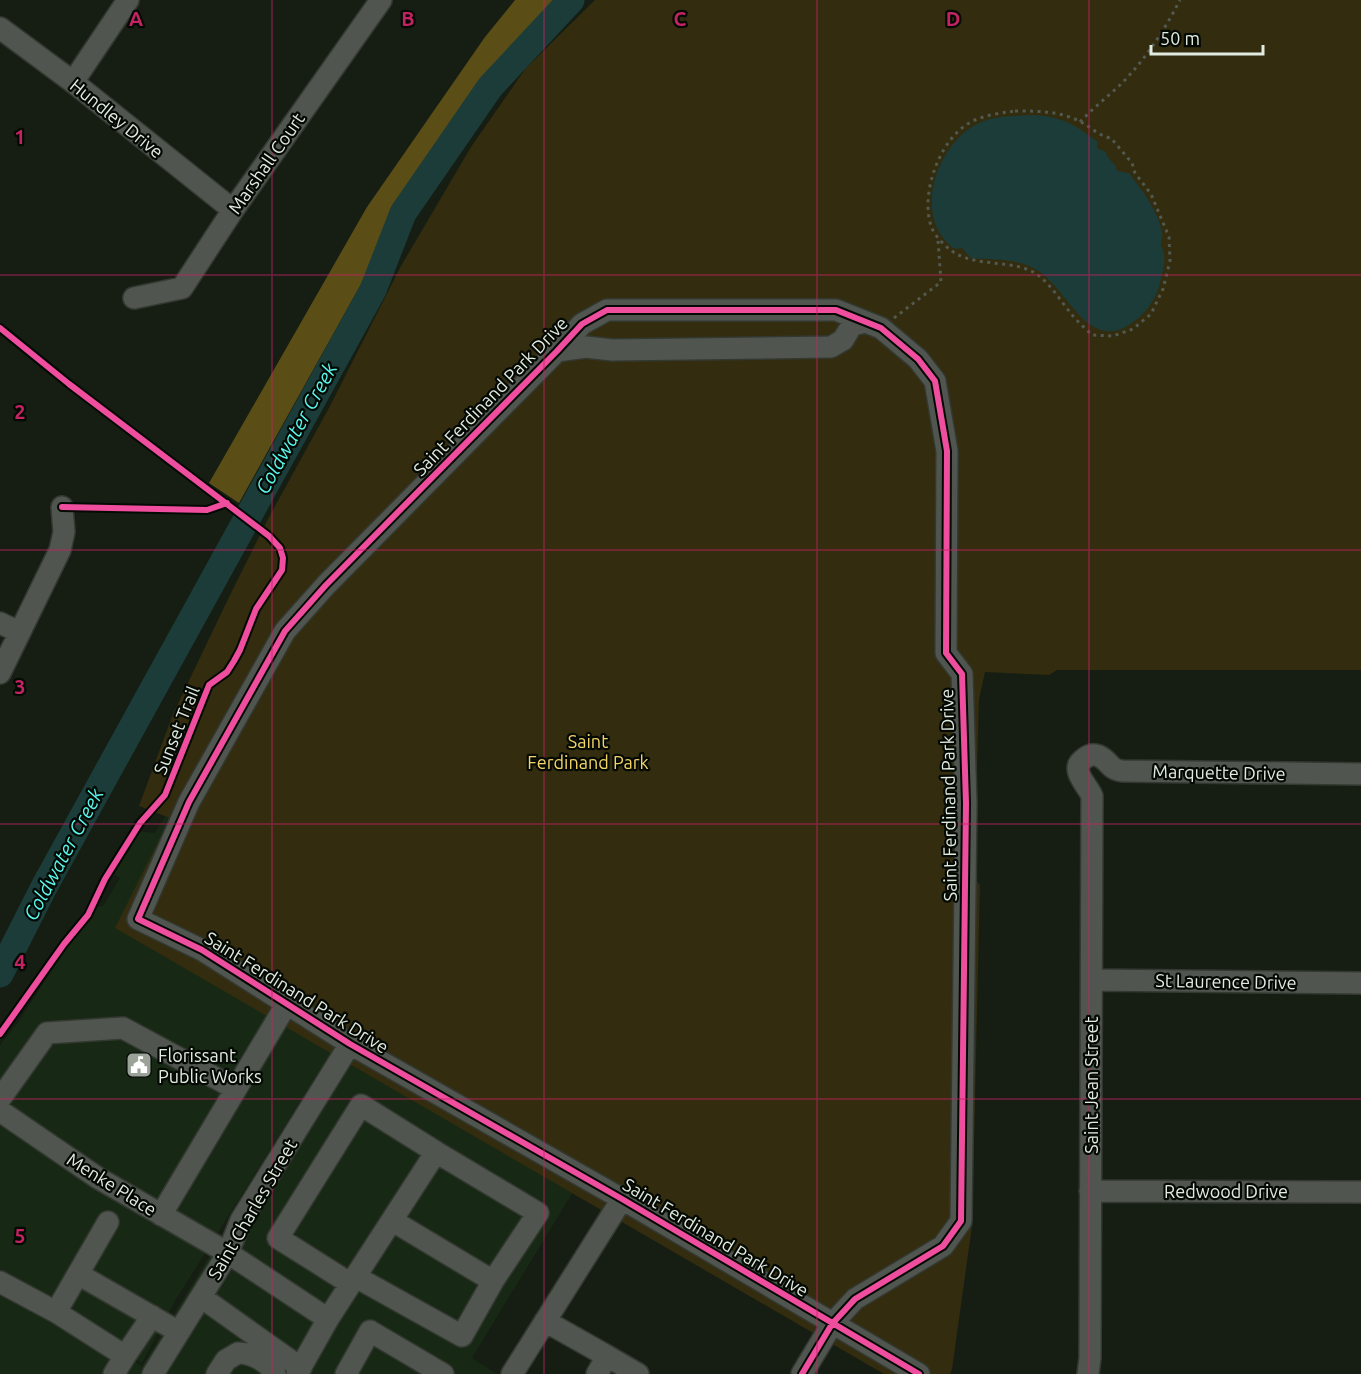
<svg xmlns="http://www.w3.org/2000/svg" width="1361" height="1374" font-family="Ubuntu,sans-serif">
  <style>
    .built { fill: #172814 }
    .green { fill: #332c0e }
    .forest { fill: #5a4d16 }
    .water { fill: #1b3c39 }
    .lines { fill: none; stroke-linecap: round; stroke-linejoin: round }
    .river { stroke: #1b3c39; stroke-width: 27 }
    .minor-casing { stroke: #333931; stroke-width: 24 }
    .path { stroke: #525951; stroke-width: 3; stroke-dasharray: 3 4.5; stroke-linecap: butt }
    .minor { stroke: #50564f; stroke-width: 21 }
    .cycleway-casing { stroke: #040904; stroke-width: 10 }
    .cycleway { stroke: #ef4d9e; stroke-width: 6 }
    .grid { fill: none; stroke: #c42362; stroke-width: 1.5; stroke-opacity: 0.55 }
    .labels { text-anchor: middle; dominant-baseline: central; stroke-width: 4.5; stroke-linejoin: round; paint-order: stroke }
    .street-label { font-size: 18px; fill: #e2ebe0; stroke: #040904 }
    .park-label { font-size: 18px; fill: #f4d468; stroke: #040904 }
    .poi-label { font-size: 18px; fill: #e2ebe0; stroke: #040904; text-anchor: start }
    .water-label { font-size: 20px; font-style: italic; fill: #59f7ed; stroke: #040904 }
    .grid-label { font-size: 20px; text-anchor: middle; font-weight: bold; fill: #c42362; stroke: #040904; stroke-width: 4.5; stroke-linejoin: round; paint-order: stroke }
  </style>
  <rect width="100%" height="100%" fill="#161e14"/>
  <!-- built -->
  <path class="built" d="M 185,783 L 350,1022 L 175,1301 L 142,1363 L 0,1277 L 0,1045 L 17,1024 L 63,953 L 98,907 L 103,906 L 120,878 L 114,874 L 138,831 L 155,833 Z
    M 339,1045 L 579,1182 L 472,1358 L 497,1374 L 0,1374 L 0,1280 L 142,1366 Z"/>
  <!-- green -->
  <path class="green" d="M 595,0 L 1361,0 L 1361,670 L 1057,670 L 1049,675 L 985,672 L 979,699 L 974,877 L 980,885 L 972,1226 L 952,1369 L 950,1374 L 884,1374 L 115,928 L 170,818 L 139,806 L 173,714 L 229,597 L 268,519 L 330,406 L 401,266 L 471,147 L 526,68 Z"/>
  <!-- forest -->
  <path class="forest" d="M 515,0 L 554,0 L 489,71 L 394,203 L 365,277 L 239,503 L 209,483 L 367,207 L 485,37 Z"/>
  <!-- water -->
  <path class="water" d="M 1034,115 C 1064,117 1075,125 1098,142 L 1097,148 L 1106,152 C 1107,160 1116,162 1117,171 L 1129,173 C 1142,190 1158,211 1162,232 C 1163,238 1161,241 1161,246 C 1168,257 1162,275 1159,287 C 1154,302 1145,314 1132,323 C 1087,355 1067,286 1035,269 C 1016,258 992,260 971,258 L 962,248 L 954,249 C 950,245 944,240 941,235 C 918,200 941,144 975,125 C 992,115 1015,116 1034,115 Z"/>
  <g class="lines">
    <!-- river -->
    <path class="river" d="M 0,974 L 44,887 L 373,290 L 403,213 L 490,87 L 571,0"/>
    <!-- minor casing -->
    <g class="minor-casing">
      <path id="minor" d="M 0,28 L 73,82 L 233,210
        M 73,82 L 128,0
        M 134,298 L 182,288 L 233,210 L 381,0
        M 557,351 L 586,347 L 612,350 L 831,347 L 843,340 L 852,325 L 866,322
        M 0,623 L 19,632
        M 0,673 L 60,550 L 64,532 L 62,507
        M 1092,980 L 1361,983
        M 0,1099 L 47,1033 L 123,1028 L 236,1089
        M 0,1111 L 98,1178 L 228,1253 L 328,1319 L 297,1374
        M 1090,1191 L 1361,1192
        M 161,1215 L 286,1005
        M 108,1222 L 78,1274 L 179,1332
        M 356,1277 L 462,1336 L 493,1281
        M 0,1282 L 56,1312 L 78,1274
        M 351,1284 L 278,1238 L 361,1105 L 436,1152
        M 201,1297 L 301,1368
        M 56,1312 L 125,1356 L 114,1374
        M 328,1319 L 436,1152 L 538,1213 L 493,1281 L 393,1221
        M 545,1321 L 607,1356
        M 125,1356 L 152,1316
        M 153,1374 L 228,1253 L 241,1220 L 350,1044
        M 217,1374 L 226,1360 L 238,1353 C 252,1353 269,1362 275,1374
        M 346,1374 L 370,1331 L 443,1374
        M 512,1374 L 622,1199
        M 597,1374 L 607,1356 L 638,1374
        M 802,1374 L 832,1324 L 855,1299 L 943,1246 L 961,1221 L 966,803 L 962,674 L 946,653 L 947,451 L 935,381 L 918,359 L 881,328 L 836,310 L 607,310 L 582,324 L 557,351 L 326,585 L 285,631 L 189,802 L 138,919 L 202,950 L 350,1044 L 622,1199 L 919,1374
        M 1088,1374 L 1090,1358 L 1092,796 C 1087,784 1068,769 1085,758 C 1089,755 1094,754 1099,756 C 1110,761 1109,770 1123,771 L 1361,774"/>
    </g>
    <!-- path -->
    <path class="path" d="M 1015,111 C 1039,111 1060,111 1081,122 C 1092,128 1099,136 1111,138 L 1132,163 L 1135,173 L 1151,194 L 1169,237 L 1170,261 L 1163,289 L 1151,314 L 1133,329 L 1113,336 L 1092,335 C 1086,329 1079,323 1073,316 C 1060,301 1048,278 1029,270 C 1002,259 965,268 944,244 C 939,240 933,232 931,226 C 920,193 940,138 971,122 C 984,115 1001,113 1015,111 Z
      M 1080,122 C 1094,107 1110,95 1124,81 C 1147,57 1165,29 1180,0
      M 894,318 L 941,282 L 938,240"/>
    <!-- minor -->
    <use href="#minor" class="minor"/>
    <!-- cycleway casing -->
    <g class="cycleway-casing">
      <path id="cycleway" d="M 0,328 L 69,384 L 269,536 L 280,548 L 283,558 L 282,570 L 256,609 L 240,650 L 234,661 L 227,672 L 209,685 L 165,795 L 140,823 L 105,879 L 88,915 L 64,944 L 0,1034
        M 62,507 L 207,510 L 227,503
        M 802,1374 L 832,1324 L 855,1299 L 943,1246 L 961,1221 L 966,803 L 962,674 L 946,653 L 947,451 L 935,381 L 918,359 L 881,328 L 836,310 L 607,310 L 582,324 L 557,351 L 326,585 L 285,631 L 189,802 L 138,919 L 202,950 L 350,1044 L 622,1199 L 919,1374"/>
    </g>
    <!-- cycleway -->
    <use href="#cycleway" class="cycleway"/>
  </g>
  <!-- grid -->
  <path class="grid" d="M 272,0 L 272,1374M 544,0 L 544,1374M 817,0 L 817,1374M 1089,0 L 1089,1374M 0,275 L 1361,275M 0,550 L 1361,550M 0,824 L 1361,824M 0,1099 L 1361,1099"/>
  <!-- icons -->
  <defs>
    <g id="civic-square" transform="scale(1.35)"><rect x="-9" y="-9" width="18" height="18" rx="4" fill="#9ba399" stroke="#040904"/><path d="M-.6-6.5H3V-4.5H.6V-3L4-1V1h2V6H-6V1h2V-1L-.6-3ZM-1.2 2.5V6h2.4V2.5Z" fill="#fff"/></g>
  </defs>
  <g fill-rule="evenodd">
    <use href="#civic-square" x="139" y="1065"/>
  </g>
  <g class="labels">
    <!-- street labels -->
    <g class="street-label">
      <text transform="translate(117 118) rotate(39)">Hundley Drive</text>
      <text transform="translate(266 163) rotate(-55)">Marshall Court</text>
      <text transform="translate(490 396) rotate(-46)">Saint Ferdinand Park Drive</text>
      <text transform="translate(176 730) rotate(-68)">Sunset Trail</text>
      <text transform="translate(1219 772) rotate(1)">Marquette Drive</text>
      <text transform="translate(948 795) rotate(-91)">Saint Ferdinand Park Drive</text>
      <text transform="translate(1226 981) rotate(1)">St Laurence Drive</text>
      <text transform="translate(297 992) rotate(32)">Saint Ferdinand Park Drive</text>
      <text transform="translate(1091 1085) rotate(-90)">Saint Jean Street</text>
      <text transform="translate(112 1184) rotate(32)">Menke Place</text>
      <text x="1226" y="1191">Redwood Drive</text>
      <text transform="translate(252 1209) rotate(-60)">Saint Charles Street</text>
      <text transform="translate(716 1237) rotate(31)">Saint Ferdinand Park Drive</text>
    </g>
    <!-- park labels -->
    <g class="park-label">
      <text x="588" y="741">Saint<tspan x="588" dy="21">Ferdinand Park</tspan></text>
    </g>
    <!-- poi labels -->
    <g class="poi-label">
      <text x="158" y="1055">Florissant<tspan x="158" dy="21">Public Works</tspan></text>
    </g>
    <!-- water labels -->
    <g class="water-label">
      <text transform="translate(296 428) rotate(-61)">Coldwater Creek</text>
      <text transform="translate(63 854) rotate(-62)">Coldwater Creek</text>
    </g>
  </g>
  <g class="grid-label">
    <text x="136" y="26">A</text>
    <text x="408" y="26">B</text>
    <text x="680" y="26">C</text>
    <text x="953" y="26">D</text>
    <text x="20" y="144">1</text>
    <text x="20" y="419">2</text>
    <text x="20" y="694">3</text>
    <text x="20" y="969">4</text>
    <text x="20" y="1243">5</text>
  </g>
  <!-- scale -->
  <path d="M1151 45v9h112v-9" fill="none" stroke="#e2ebe0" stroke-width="3"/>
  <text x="1160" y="45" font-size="18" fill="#e2ebe0" stroke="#040904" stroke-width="4.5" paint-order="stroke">50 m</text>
</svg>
